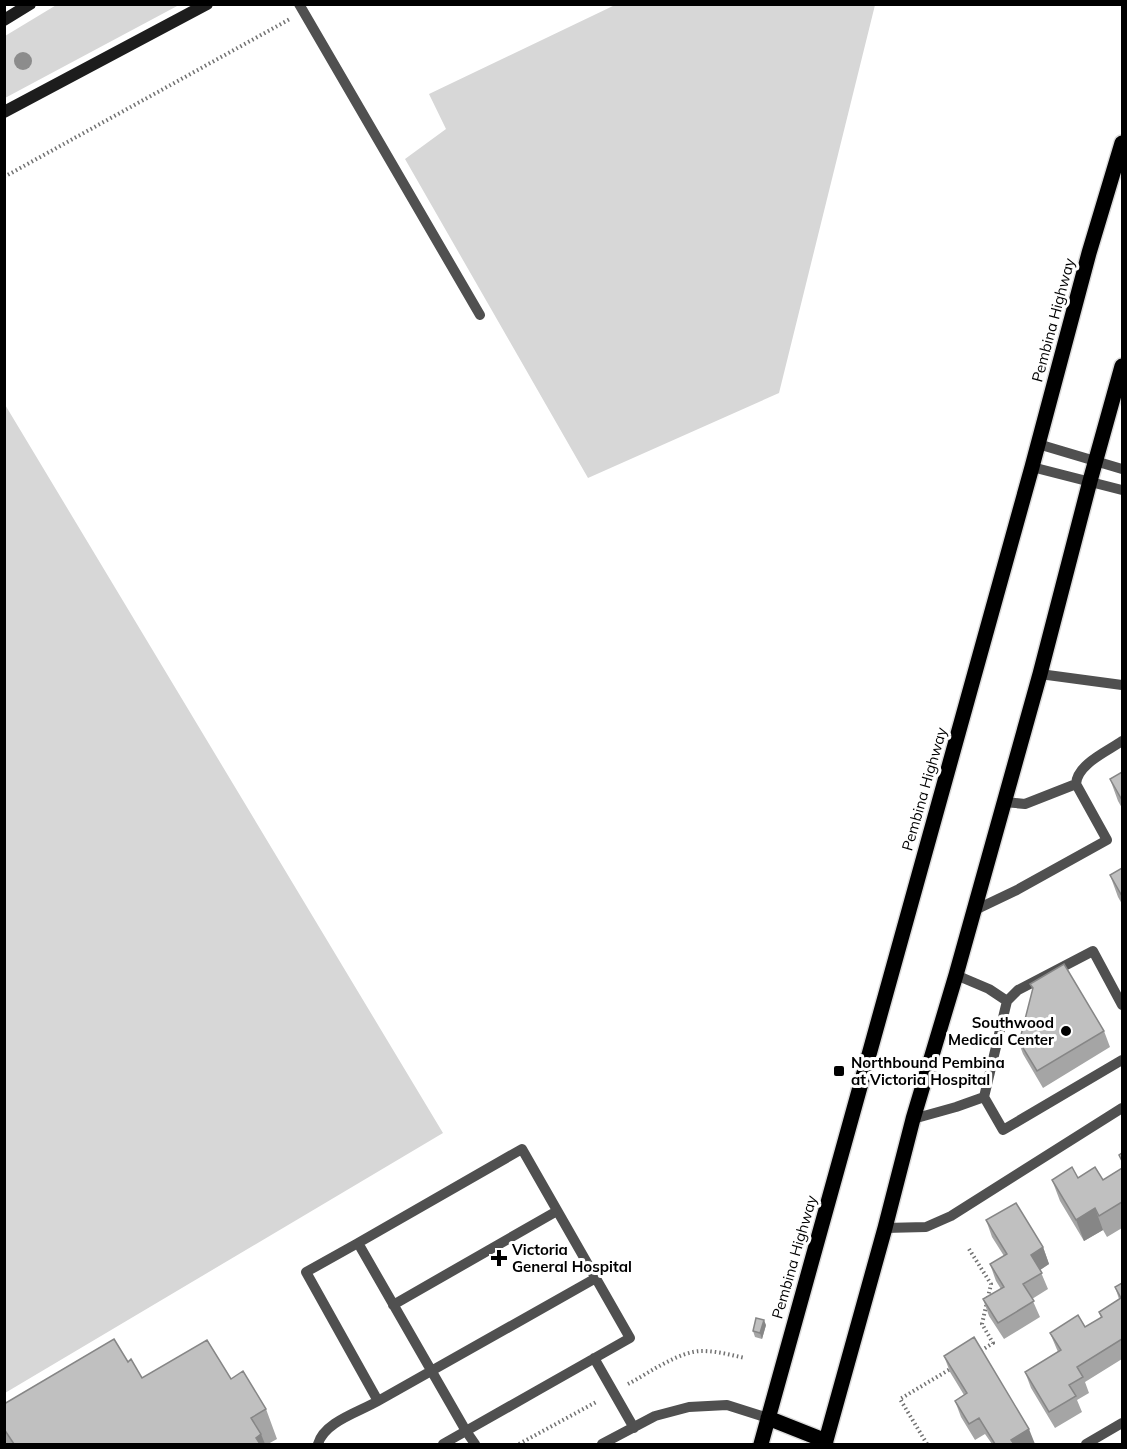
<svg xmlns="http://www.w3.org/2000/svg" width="1127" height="1449" font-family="Mulish,sans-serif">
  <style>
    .green { fill: #d7d7d7 }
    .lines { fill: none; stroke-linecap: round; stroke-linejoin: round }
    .primary-casing { stroke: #dbdbdb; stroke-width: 18 }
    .path { stroke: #727272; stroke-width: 4; stroke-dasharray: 1.5 3; stroke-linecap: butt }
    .lane { stroke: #505050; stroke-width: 10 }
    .secondary { stroke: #1d1d1d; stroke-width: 12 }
    .primary { stroke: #000; stroke-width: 15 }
    .tree { fill: #8c8c8c }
    .wall { fill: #a5a5a5 }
    .shaded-wall { fill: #868686 }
    .building { fill: #c0c0c0; stroke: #868686; stroke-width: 1.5 }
    .poi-dot { fill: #000; stroke: #fff; stroke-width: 2 }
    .labels { text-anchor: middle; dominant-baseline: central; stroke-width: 6; stroke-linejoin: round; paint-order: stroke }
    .street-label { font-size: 15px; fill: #000; stroke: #fff }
    .poi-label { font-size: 15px; font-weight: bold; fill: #000; stroke: #fff; text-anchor: start }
  </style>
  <rect width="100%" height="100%" fill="#fff"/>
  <!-- green -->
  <path class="green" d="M 58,4 L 179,4 L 179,5 L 5,98 L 5,36 Z
    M 615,5 L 875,5 L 779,393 L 588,478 L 405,159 L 446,129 L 429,94 Z
    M 4,403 L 443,1133 L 5,1393 L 4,1393 Z"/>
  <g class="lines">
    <!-- primary casing -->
    <g class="primary-casing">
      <path id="primary" d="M 768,1418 L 826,1441
        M 761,1444 L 1032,467 L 1089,253 L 1122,143
        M 825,1444 L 885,1228 L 913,1119 L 956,975 L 1040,674 L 1090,481 L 1122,366"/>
    </g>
    <!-- path -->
    <path class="path" d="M 4,177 L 290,19
      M 969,1249 L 991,1284 L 982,1324 L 993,1343 L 979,1352
      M 628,1384 C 649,1373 679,1351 702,1351 C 717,1351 731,1355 745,1358
      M 519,1444 L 598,1401
      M 927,1444 L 900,1399 L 952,1368"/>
    <!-- lane -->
    <path class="lane" d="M 299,4 L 480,315
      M 1038,444 L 1122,469
      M 1032,467 L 1122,490
      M 1040,674 L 1122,685
      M 1076,784 C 1077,764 1108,751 1122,741
      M 975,910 L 1017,890 L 1107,840 L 1076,784 L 1025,804 L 1004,802
      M 956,975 L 989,989 L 1007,1001
      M 1122,1005 L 1093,951 L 1018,990 L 1007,1001 L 984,1097 L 1003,1130 L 1122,1060
      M 913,1119 L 956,1107 L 984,1097
      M 885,1228 L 926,1227 L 951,1216 L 1122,1108
      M 358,1243 L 306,1272 L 378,1401 L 596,1278
      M 393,1305 L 557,1211
      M 594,1358 L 634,1428
      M 318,1444 C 324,1422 359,1412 378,1401
      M 443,1444 C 505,1409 568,1373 630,1338 L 522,1149 L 358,1243 L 466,1431 L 475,1444
      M 602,1444 L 655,1416 L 689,1407 L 727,1405 L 768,1418
      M 1086,1444 L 1122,1423"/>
    <!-- secondary -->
    <path class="secondary" d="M 4,20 L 30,4
      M 4,112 L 207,4"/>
    <!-- primary -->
    <use href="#primary" class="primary"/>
  </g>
  <!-- trees -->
  <circle class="tree" cx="23" cy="61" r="9"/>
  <!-- wall -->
  <path class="wall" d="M 1122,772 L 1122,808 L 1118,801 L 1110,779 Z
    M 1122,868 L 1122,904 L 1118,897 L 1110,875 Z
    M 1030,984 L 1104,1031 L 1110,1047 L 1043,1088 L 1023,1054 L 1017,1038 L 1021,1035 L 1033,990 Z
    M 1122,1168 L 1122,1228 L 1107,1237 L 1103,1230 L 1084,1241 L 1060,1201 L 1052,1180 L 1078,1178 L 1103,1180 Z
    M 986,1220 L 1043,1247 L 1049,1264 L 1040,1270 L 1048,1289 L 1032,1299 L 1040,1317 L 1004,1339 L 989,1316 L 983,1299 L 1001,1289 L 996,1281 L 990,1264 L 1004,1256 L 992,1237 Z
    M 1122,1283 L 1122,1359 L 1085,1382 L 1089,1393 L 1077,1400 L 1082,1412 L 1055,1428 L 1031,1388 L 1025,1372 L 1058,1352 L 1050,1333 L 1085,1327 L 1101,1318 L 1099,1312 L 1119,1299 L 1115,1287 Z
    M 766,1325 L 762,1339 L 755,1337 L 753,1331 Z
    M 944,1356 L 1035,1444 L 992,1444 L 985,1434 L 975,1440 L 961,1417 L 955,1401 L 964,1395 L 950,1372 Z
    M 128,1362 L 142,1378 L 231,1379 L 266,1409 L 277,1439 L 268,1444 L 7,1444 L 4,1440 L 4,1429 Z"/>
  <!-- shaded-wall -->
  <path class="shaded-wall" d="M 1095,1208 L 1103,1230 L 1084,1241 L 1076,1220 Z
    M 1043,1247 L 1049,1264 L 1037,1272 L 1031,1255 Z
    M 764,1320 L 766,1325 L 762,1339 L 760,1333 Z
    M 1029,1429 L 1035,1444 L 1012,1444 L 1011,1440 Z
    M 261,1434 L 265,1444 L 258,1444 L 256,1438 Z"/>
  <!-- building -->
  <path class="building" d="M 1122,772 L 1122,800 L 1110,779 Z
    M 1122,868 L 1122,896 L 1110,875 Z
    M 1064,964 L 1104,1031 L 1037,1071 L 1017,1038 L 1021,1035 L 1033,988 L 1030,984 Z
    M 1122,1153 L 1122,1161 L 1119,1155 Z
    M 1072,1167 L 1078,1178 L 1095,1167 L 1103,1180 L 1122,1168 L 1122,1202 L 1099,1216 L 1095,1208 L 1076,1220 L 1052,1180 Z
    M 1016,1203 L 1043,1247 L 1031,1255 L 1042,1273 L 1023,1284 L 1034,1301 L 998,1323 L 983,1299 L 1004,1287 L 990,1264 L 1007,1254 L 986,1220 Z
    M 1122,1283 L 1122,1339 L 1077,1367 L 1083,1377 L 1069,1385 L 1076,1396 L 1049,1412 L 1025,1372 L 1061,1350 L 1050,1333 L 1078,1315 L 1085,1327 L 1102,1317 L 1099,1312 L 1121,1298 L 1115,1287 Z
    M 756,1318 L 764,1320 L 760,1333 L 753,1331 Z
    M 974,1337 L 1029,1429 L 1011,1440 L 1014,1444 L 995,1444 L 979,1418 L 969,1424 L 955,1401 L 967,1393 L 944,1356 Z
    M 114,1339 L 128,1362 L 131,1359 L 142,1378 L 207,1340 L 231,1379 L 243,1371 L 266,1409 L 251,1418 L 261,1434 L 256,1438 L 260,1444 L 14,1444 L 4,1429 L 4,1404 Z"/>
  <!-- markers -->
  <g class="poi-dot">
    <circle cx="1066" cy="1031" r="6"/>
    <rect x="833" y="1065" width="12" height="12" rx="3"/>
    <path d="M496 1249h6v6h6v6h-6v6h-6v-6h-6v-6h6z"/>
  </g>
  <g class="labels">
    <!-- street labels -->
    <g class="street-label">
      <text transform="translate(1053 320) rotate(-75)">Pembina Highway</text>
      <text transform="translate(924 789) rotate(-74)">Pembina Highway</text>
      <text transform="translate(794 1257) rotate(-74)">Pembina Highway</text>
    </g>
    <!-- poi labels -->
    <g class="poi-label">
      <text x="1054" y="1022" text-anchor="end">Southwood<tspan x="1054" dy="17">Medical Center</tspan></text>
      <text x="851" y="1062">Northbound Pembina<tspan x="851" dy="17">at Victoria Hospital</tspan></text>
      <text x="512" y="1249">Victoria<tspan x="512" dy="17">General Hospital</tspan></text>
    </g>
  </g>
  <!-- border -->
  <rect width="1127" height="1449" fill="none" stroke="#000000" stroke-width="12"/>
</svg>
